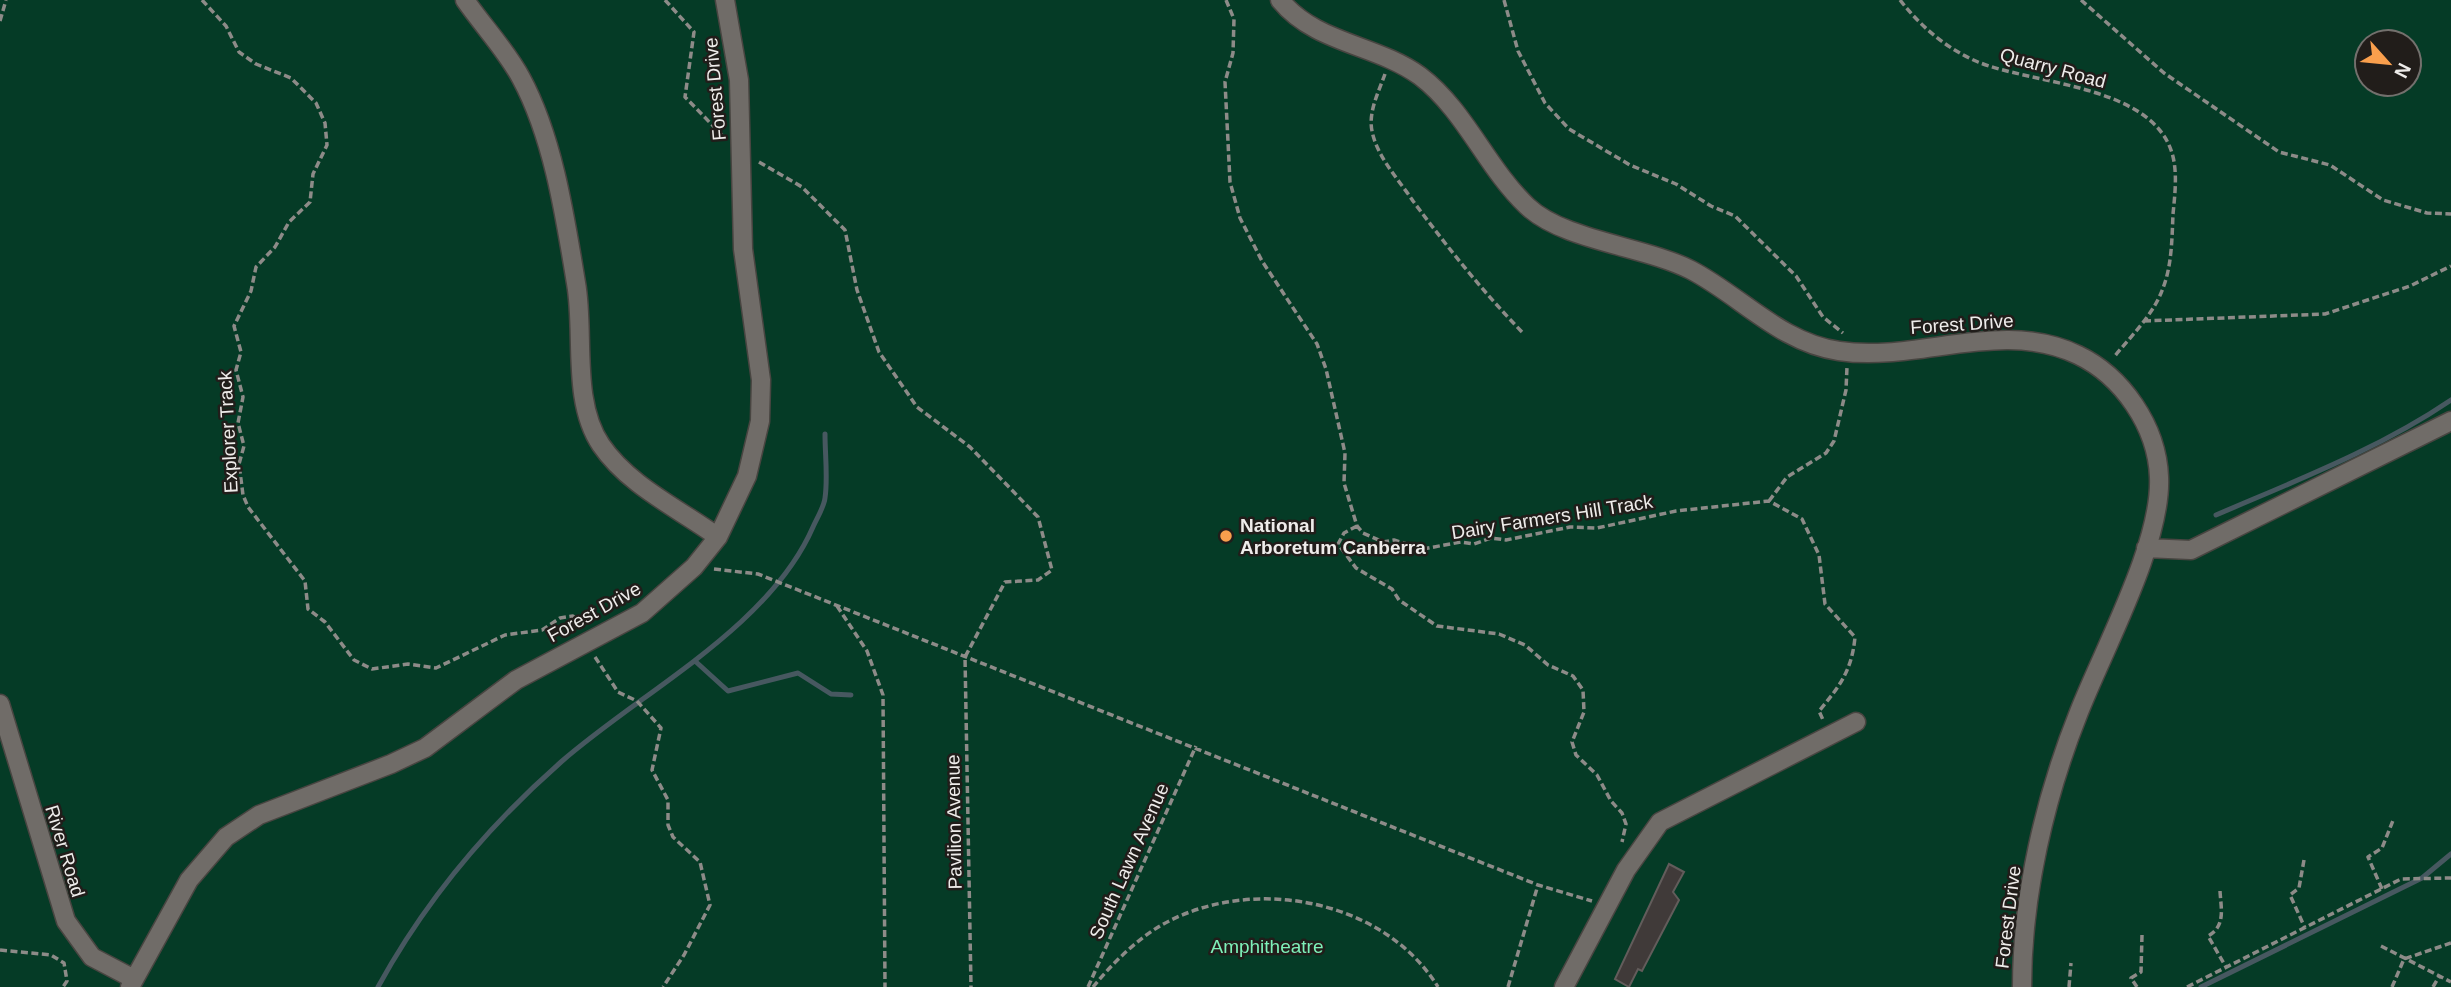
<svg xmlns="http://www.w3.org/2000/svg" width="2451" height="987" font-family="Arial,sans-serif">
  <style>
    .green { fill: #053b26; fill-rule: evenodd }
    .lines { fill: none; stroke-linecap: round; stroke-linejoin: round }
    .stream { stroke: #475860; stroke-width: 5 }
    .building { fill: #403a39; stroke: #625c5b; stroke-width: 2 }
    .minor-casing { stroke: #484541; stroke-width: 21 }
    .path { stroke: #8d8b88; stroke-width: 3.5; stroke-dasharray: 7 3.5; stroke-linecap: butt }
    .minor { stroke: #706c68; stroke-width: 18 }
    .poi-dot { fill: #f99f4d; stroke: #211d1a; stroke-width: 2.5 }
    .labels { text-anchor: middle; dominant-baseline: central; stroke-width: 5; stroke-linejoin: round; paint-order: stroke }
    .street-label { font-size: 19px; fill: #eeecea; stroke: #211d1a }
    .poi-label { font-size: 19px; font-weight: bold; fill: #eeecea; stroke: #211d1a; text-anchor: start }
    .park-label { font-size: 19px; fill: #7ef1b9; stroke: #211d1a }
  </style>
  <rect width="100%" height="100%" fill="#2a2723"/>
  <!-- green -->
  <path class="green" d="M 0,0 L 2451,0 L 2451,987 L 0,987 ZM 2367,42 L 2409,42 L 2409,84 L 2367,84 Z"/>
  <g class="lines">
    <!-- stream -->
    <path class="stream" d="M 2216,515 C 2295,481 2379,449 2451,400
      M 695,661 L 728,691 L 798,673 L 831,694 L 851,695
      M 378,987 C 425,901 487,827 561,762 C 642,691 769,628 813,527 C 817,518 824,507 825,498 C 828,478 825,455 825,434
      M 2201,987 L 2422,878 L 2451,854"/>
  </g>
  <!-- building -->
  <path class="building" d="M 1669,864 L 1684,872 L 1673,892 L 1679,900 L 1642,971 L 1638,969 L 1629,987 L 1615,979 Z"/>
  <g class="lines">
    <!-- minor casing -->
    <g class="minor-casing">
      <path id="minor" d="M 465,0 C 483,26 506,50 521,78 C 553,137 565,216 576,283 C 585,332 571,401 601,445 C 629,486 678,508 718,537
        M 1280,0 C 1316,44 1376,44 1420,76 C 1465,110 1486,167 1527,206 C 1564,241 1644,246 1691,270 C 1741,296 1781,343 1839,351 C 1918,363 2001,318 2078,355 C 2122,376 2157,426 2159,477 C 2162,543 2104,648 2079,712 C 2045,797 2022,895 2022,987
        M 2146,548 L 2191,550 L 2451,421
        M 0,704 L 66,921 L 92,957 L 134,979
        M 130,987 L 189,880 L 226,837 L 259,815 L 391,764 L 425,748 L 516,680 L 642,613 L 694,567 L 718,537 L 747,476 L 760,421 L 761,380 L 743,249 L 739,80 L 725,0
        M 1564,987 L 1626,870 L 1660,822 L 1856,722"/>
    </g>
    <!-- path -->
    <path class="path" d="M 202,0 L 226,26 L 239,52 L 256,64 L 291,78 L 316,103 L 325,123 L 327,145 L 313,174 L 310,202 L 289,222 L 275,247 L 256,267 L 251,291 L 234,326 L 241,352 L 236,370 L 243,397 L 238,423 L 244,446 L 239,464 L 243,495 L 248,507 L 305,581 L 308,609 L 325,622 L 354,660 L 372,669 L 408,664 L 436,668 L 505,635 L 542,630 L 560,618 L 573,616 L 583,624
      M 665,0 L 694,32 L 685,97 L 722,135
      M 1226,0 L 1234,19 L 1233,53 L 1225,82 L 1230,182 L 1240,218 L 1262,261 L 1317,344 L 1326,369 L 1345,453 L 1344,483 L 1357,526 L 1363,533 L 1383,542 L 1394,540 L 1423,549 L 1461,542 L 1474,544 L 1491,538 L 1506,540 L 1570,527 L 1597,528 L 1676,511 L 1769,501 L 1802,519 L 1819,555 L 1825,604 L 1855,637 C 1852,670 1840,686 1819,711 L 1824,722
      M 1504,0 L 1518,51 L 1545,103 L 1569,129 L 1630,165 L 1676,184 L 1711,206 L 1735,216 L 1796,276 L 1823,317 L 1843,333
      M 1900,0 C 1921,27 1947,49 1978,62 C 2032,84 2148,85 2171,150 C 2178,169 2175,194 2173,214 C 2172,237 2172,265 2163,288 C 2154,314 2131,336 2114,357
      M 2081,0 L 2164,73 L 2279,152 L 2330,165 L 2383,200 L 2427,213 L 2451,214
      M 0,21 L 6,0
      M 1385,74 C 1379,91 1368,112 1372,131 C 1377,157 1399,180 1413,201 C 1448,248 1483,292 1524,334
      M 759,162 L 802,187 L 845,230 L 857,290 L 879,352 L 917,407 L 970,447 L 1038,517 L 1052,570 L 1038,580 L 1005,582 L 965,657 L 971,987
      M 2144,321 L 2325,314 L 2410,286 L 2451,266
      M 1769,501 L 1787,477 L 1826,453 L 1834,441 L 1846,390 L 1847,367
      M 1357,526 L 1344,533 L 1338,544 L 1356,568 L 1392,589 L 1399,600 L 1437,626 L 1499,634 L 1525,645 L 1548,665 L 1573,676 L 1583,690 L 1584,712 L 1572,742 L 1576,755 L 1597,775 L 1611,801 L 1622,813 L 1626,824 L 1622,842
      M 714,569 L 758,574 L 1538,885 L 1592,901
      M 837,606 L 867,651 L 883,695 L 885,987
      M 595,657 L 618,692 L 637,701 L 661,728 L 652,770 L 668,800 L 668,825 L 673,837 L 700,862 L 710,905 L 684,955 L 663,987
      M 2304,860 L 2299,888 L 2290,895 L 2305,928
      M 2382,889 L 2368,857 L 2382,848 L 2394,818
      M 2220,891 C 2221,909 2226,926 2208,936 L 2226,967
      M 2381,946 L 2451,982
      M 0,950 L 51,955 L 64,963 L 67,981 L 63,987
      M 1088,987 L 1196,746
      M 1093,987 C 1111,965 1136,940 1160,926 C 1249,874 1383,898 1438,987
      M 1508,987 L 1538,885
      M 2069,987 L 2071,963
      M 2137,987 L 2131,978 L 2141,972 L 2142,935
      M 2187,987 L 2401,879 L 2451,878
      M 2392,987 L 2404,959 L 2451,943
      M 2433,987 L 2440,975"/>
    <!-- minor -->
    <use href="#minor" class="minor"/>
  </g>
  <!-- markers -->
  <circle class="poi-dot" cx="1226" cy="536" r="7"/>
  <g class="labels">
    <!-- street labels -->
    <g class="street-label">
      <text transform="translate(2053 68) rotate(15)">Quarry Road</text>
      <text transform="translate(715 89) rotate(-95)">Forest Drive</text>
      <text transform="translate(1962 324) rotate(-4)">Forest Drive</text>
      <text transform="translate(228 432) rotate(-93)">Explorer Track</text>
      <text transform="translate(1552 517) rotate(-9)">Dairy Farmers Hill Track</text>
      <text transform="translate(594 612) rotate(-29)">Forest Drive</text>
      <text transform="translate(954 822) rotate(-91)">Pavilion Avenue</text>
      <text transform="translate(65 851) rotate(73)">River Road</text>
      <text transform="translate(1129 861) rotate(-66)">South Lawn Avenue</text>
      <text transform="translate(2008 917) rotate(-83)">Forest Drive</text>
    </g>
    <!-- poi labels -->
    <g class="poi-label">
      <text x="1240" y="525">National<tspan x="1240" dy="22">Arboretum Canberra</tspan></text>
    </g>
    <!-- park labels -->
    <g class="park-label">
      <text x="1267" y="946">Amphitheatre</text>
    </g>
  </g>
  <!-- north arrow -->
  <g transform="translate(2388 63) rotate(117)"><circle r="33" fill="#211d1a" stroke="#73706d" stroke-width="2"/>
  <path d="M0-5L12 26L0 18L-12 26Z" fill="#f99f4d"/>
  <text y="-10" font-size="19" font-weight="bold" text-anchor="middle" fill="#eeecea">N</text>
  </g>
</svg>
